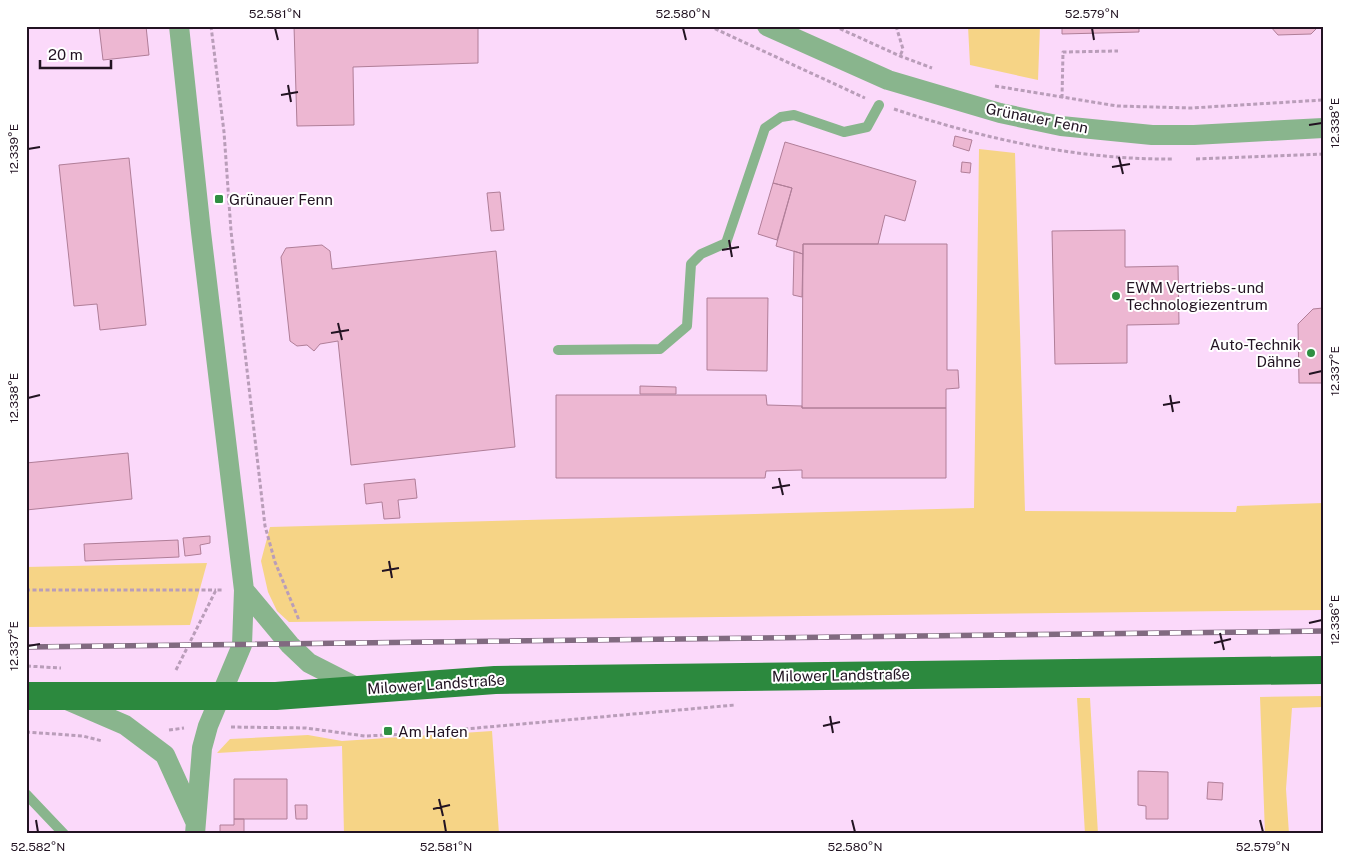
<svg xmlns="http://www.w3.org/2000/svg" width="1349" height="860" font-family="'Public Sans',sans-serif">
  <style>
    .green { fill: #f6d486 }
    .building { fill: #edb7d2; stroke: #b07e98 }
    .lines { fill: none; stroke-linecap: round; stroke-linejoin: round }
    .path { stroke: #b99db9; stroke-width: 3; stroke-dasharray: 4 2.5; stroke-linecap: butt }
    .lane { stroke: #89b58d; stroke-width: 10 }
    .street { stroke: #89b58d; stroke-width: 20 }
    .primary { stroke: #2c893e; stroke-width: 28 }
    .rail-casing { stroke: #816a80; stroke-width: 5.5 }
    .rail { stroke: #fff; stroke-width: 4; stroke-dasharray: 11; stroke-linecap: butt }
    .ticks { fill: none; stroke: #221322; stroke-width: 2 }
    .poi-dot { fill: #2f8f42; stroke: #fff; stroke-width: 2 }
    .labels { text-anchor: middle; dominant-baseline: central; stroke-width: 4; stroke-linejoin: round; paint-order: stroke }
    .street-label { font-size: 15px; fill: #221322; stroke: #fff }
    .poi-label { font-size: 15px; fill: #221322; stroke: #fff; text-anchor: start }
    .neatline { fill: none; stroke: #221322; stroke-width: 2 }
    .ticks-label { font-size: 12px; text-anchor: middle; fill: #221322 }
  </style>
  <rect width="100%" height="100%" fill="#fbd9fa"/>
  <!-- green -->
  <path class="green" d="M 968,26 L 1040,26 L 1038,80 L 970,65 Z
    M 979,149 L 1015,153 L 1025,511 L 1236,512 L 1237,506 L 1323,503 L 1323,610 L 289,622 L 277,611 L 268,592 L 261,561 L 270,527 L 974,508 Z
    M 207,563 L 190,625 L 26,627 L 26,567 Z
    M 1323,696 L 1323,707 L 1292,708 L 1286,789 L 1289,834 L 1265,834 L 1260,697 Z
    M 1077,698 L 1090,698 L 1098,834 L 1085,834 Z
    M 492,731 L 499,834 L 344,834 L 342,746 L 217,753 L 230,739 L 308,735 L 342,741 Z"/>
  <!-- building -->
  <path class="building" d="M 99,26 L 146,26 L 149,55 L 103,60 Z
    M 294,26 L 478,26 L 478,63 L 353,67 L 354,125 L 297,126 Z
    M 1062,26 L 1139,26 L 1139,32 L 1062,34 Z
    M 1270,26 L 1319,26 L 1311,34 L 1278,35 Z
    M 955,136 L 972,140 L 969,151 L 953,146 Z
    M 785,142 L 916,181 L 905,221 L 885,215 L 878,244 L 803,244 L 803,254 L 776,246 L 792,188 L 773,183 Z
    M 129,158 L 146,325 L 100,330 L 97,304 L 74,306 L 59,165 Z
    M 962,162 L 971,163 L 970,173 L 961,172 Z
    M 773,183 L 792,188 L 777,240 L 758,234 Z
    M 500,192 L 504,230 L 491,231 L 487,193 Z
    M 1125,230 L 1125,267 L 1178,266 L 1179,324 L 1127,325 L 1127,363 L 1055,364 L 1052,231 Z
    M 803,244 L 947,244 L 947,370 L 958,370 L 959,388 L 946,389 L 946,408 L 802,408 Z
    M 322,245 L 330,251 L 332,269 L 496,251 L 515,447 L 351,465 L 338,341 L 320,344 L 314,351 L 307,345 L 297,346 L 290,341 L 281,257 L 286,248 Z
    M 794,251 L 803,254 L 802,297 L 793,295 Z
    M 707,298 L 768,298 L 767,371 L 707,370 Z
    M 1323,308 L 1323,383 L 1299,383 L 1298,324 L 1313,309 Z
    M 640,386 L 676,387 L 676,394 L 640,394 Z
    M 556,395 L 766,395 L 767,405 L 802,406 L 802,408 L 946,408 L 946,478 L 802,478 L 802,470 L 766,471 L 765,478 L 556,478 Z
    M 128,453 L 132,499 L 26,510 L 26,463 Z
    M 415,479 L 417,498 L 398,500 L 400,518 L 384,519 L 382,502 L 366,504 L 364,484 Z
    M 210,536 L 210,543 L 200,545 L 201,554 L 185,556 L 183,538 Z
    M 178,540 L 179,557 L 85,561 L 84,544 Z
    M 1138,771 L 1168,772 L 1168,819 L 1146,819 L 1146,806 L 1138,805 Z
    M 234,779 L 287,779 L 287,819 L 234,819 Z
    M 1208,782 L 1223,783 L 1222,800 L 1207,799 Z
    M 295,805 L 307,805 L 307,819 L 296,819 Z
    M 234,819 L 244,819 L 244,834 L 220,834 L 220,825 L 234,825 Z"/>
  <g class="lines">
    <!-- path -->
    <path class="path" d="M 211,26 L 224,132 L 231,231 L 265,526 L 275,562 L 299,620
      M 709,26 L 865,98
      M 834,26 L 900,56 L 932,68
      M 896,26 L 903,49 L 900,56
      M 995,86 L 1117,106 L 1191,108 L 1323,100
      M 1062,98 L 1063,52 L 1118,51
      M 894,109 C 985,139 1078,160 1174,159
      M 1196,159 L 1323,154
      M 26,590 L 216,590
      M 27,666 L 61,668
      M 176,670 L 216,590 L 223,590
      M 231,727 L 306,728 L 365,736 L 409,734 L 735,705
      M 169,730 L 184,728
      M 26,732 L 83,736 L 102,741"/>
    <!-- lane -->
    <path class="lane" d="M 558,350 L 660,349 L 687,326 L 691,264 L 701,254 L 726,243 L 765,128 L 781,117 L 794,115 L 844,132 L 867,127 L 879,105
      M 26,794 L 64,834"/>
    <!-- street -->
    <path class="street" d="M 179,26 L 201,232 L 244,590 L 242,645 L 208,726 L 202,748 L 195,834
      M 767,26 L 888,80 L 1000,113 L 1061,126 L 1152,135 L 1194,135 L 1323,128
      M 244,590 L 290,645 L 309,663 L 360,689
      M 67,700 L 125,725 L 165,755 L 195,821"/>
    <!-- primary -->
    <path class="primary" d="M 26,696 L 276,696 L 495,680 L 1323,670"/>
    <!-- rail casing -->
    <g class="rail-casing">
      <path id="rail" d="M 26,647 L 1323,631"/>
    </g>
    <!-- rail -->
    <use href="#rail" class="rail"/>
  </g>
  <!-- ticks -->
  <path class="ticks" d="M 275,28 L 278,40M 683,28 L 686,40M 1092,28 L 1094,40M 288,85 L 291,102M 281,95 L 298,92M 1309,125 L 1322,123M 28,149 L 40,147M 1119,157 L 1123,174M 1112,167 L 1130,164M 729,240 L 732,257M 722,250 L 739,247M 338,323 L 342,340M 331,333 L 349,330M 1309,374 L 1322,371M 1170,395 L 1173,412M 28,398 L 40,395M 1163,405 L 1180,402M 779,478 L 783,495M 772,488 L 790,485M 389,561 L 392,578M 382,571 L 399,568M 1309,623 L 1322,620M 1220,633 L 1224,650M 1214,643 L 1231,639M 28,646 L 40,644M 830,716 L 833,733M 823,726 L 840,722M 439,799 L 443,816M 433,809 L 450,805M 36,820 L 38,832M 444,820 L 446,832M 852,820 L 855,832M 1260,820 L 1263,832"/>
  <!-- markers -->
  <g class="poi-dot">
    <rect x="214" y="194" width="10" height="10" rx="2.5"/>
    <circle cx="1116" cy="296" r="5"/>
    <circle cx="1311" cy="353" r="5"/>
    <rect x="383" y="726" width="10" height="10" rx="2.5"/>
  </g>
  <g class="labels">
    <!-- street labels -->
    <g class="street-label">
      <text transform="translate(1037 118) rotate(11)">Grünauer Fenn</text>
      <text transform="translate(841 675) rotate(-1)">Milower Landstraße</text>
      <text transform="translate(436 684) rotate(-4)">Milower Landstraße</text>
    </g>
    <!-- poi labels -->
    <g class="poi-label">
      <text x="229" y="199">Grünauer Fenn</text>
      <text x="1126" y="287">EWM Vertriebs- und<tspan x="1126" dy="17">Technologiezentrum</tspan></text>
      <text x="1301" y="344" text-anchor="end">Auto-Technik<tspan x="1301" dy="17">Dähne</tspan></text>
      <text x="398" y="731">Am Hafen</text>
    </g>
  </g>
  <!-- border -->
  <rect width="1349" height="860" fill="none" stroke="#ffffff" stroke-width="55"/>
  <!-- scale -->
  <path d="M40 60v8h71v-8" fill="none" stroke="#221322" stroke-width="2.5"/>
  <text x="48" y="60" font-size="15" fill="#221322" stroke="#ffffff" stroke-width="4" paint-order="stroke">20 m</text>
  <rect x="28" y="28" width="1294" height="804" class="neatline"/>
  <g class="ticks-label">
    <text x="275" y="18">52.581°N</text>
    <text x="683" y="18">52.580°N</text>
    <text x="1092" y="18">52.579°N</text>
    <text transform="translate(1335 123) rotate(-90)" y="4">12.338°E</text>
    <text transform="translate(14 149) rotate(-90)" y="4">12.339°E</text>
    <text transform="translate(1335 371) rotate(-90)" y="4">12.337°E</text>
    <text transform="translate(14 398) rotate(-90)" y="4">12.338°E</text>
    <text transform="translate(1335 620) rotate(-90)" y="4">12.336°E</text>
    <text transform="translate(14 646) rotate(-90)" y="4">12.337°E</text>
    <text x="38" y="851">52.582°N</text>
    <text x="446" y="851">52.581°N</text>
    <text x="855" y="851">52.580°N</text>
    <text x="1263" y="851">52.579°N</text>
  </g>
</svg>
